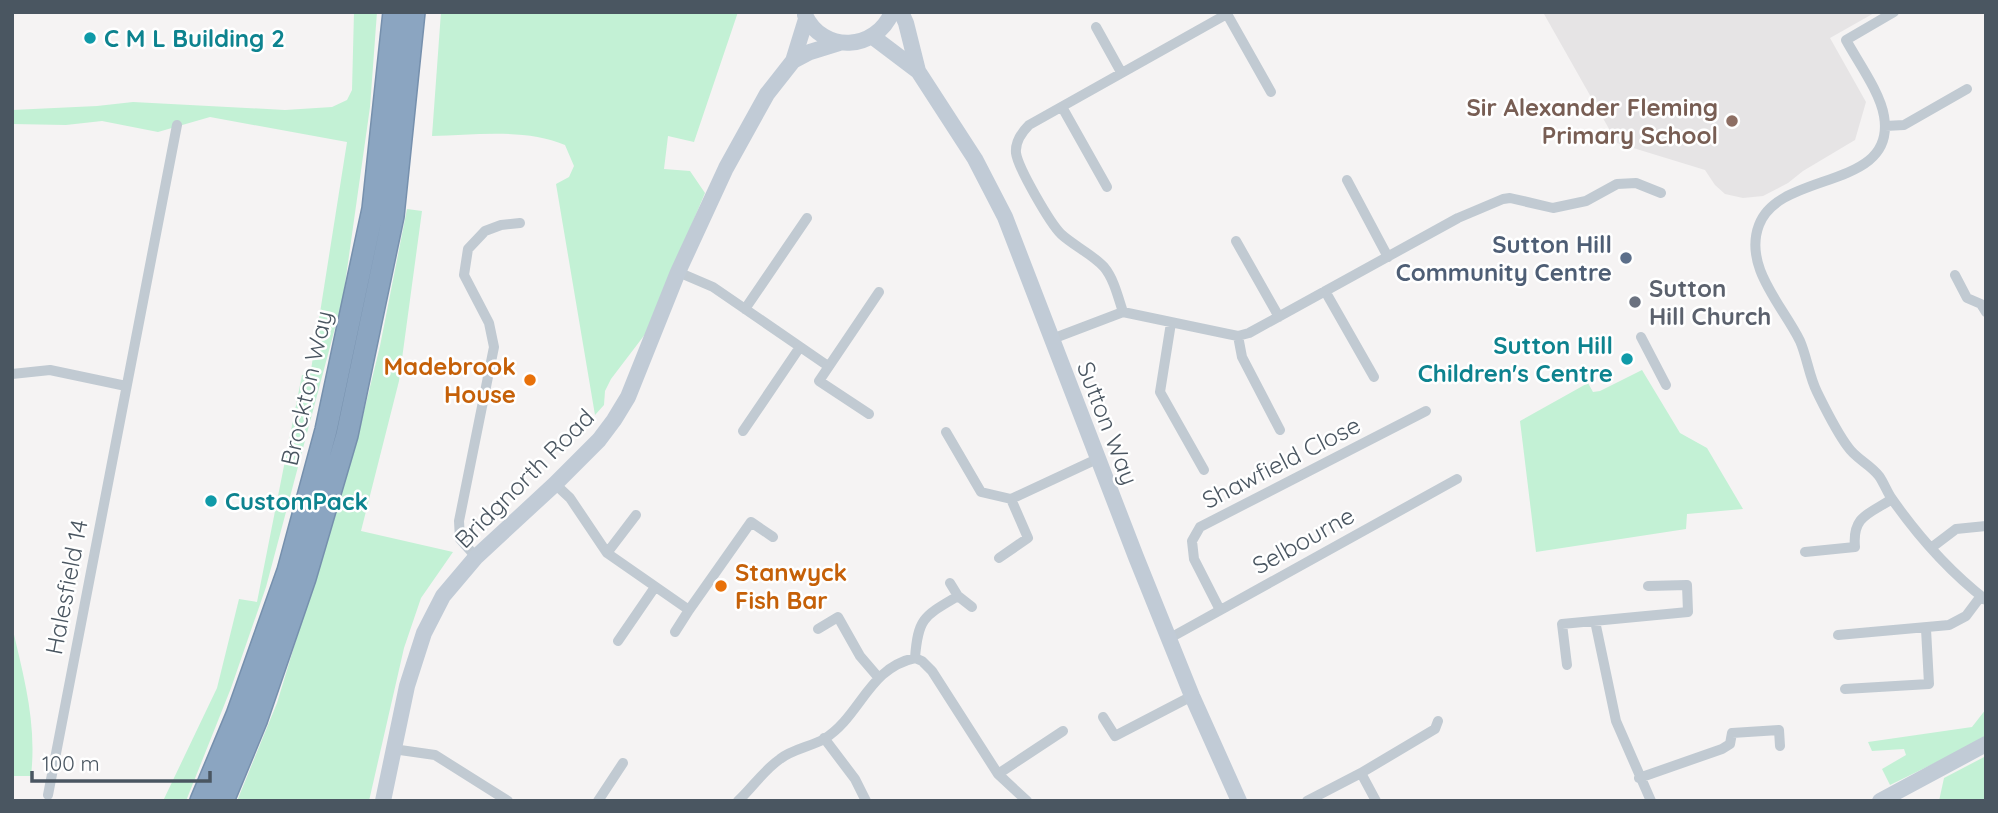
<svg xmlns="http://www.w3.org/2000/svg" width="1998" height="813" font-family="Quicksand,sans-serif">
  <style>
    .education { fill: #e6e4e5 }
    .green { fill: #c3f1d5 }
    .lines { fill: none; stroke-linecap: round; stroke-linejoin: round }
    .highway-casing { stroke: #7690ad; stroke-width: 24 }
    .street { stroke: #c1cad2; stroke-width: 10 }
    .secondary { stroke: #c1cbd6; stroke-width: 16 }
    .highway { stroke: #8ba5c1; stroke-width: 21 }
    .culture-dot { fill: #0f9aa8; stroke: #fff; stroke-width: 2.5 }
    .education-dot { fill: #8d6e63; stroke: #fff; stroke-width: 2.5 }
    .service-dot { fill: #5c6f8a; stroke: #fff; stroke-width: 2.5 }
    .worship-dot { fill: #6b7280; stroke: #fff; stroke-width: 2.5 }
    .food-dot { fill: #e8710a; stroke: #fff; stroke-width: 2.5 }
    .labels { text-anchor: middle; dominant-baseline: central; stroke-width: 5; stroke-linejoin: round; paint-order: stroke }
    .culture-label { font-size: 24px; font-weight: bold; fill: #0d838f; stroke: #fff; text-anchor: start }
    .education-label { font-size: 24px; font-weight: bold; fill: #785e54; stroke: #fff; text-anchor: end }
    .service-label { font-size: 24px; font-weight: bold; fill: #4e5e75; stroke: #fff; text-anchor: end }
    .worship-label { font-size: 24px; font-weight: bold; fill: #5b616d; stroke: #fff; text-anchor: start }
    .food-label { font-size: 24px; font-weight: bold; fill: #c56008; stroke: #fff; text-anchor: end }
    .street-label { font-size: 24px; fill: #4a5661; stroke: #fff }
  </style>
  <rect width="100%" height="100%" fill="#f5f3f3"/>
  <!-- education -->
  <path class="education" d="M 1548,12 L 1876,12 L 1830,38 L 1866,102 L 1855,140 L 1803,171 L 1788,183 L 1763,196 L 1743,198 L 1725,194 L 1715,185 L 1705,170 L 1617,143 L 1544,14 Z"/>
  <!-- green -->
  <path class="green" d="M 354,12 L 377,12 L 370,107 L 343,298 L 266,587 L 231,688 L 186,801 L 163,801 L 217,688 L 239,599 L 257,602 L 302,375 L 310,376 L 347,142 L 210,117 L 158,132 L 102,121 L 66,125 L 12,124 L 12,110 L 97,106 L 133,102 L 285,110 L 332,107 L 347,100 L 352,90 Z
    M 441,12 L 738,12 L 694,142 L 668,136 L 664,169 L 690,171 L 705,193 L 646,333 L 611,379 L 605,391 L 604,405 L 595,415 L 556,184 L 569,177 L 574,166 L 565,145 C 525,128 475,135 432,136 Z
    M 407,209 L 422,211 L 399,381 L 361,531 L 453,552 L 421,598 L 404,648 L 369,801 L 237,801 L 277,703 L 358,436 L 380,346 Z
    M 1642,370 L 1680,433 L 1707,448 L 1743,509 L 1687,514 L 1686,529 L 1536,552 L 1520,421 L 1588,383 L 1593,392 L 1600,391 Z
    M 12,626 C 24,678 37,723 31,776 L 12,776 Z
    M 1986,709 L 1986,738 L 1890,785 L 1882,769 L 1906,755 L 1904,749 L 1872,751 L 1868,742 L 1972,727 Z
    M 1986,756 L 1986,801 L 1939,801 L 1944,778 Z"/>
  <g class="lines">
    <!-- highway casing -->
    <g class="highway-casing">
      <path id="highway" d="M 201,801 L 237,715 L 288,571 L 326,430 L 373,209 L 394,12
        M 223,801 L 256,721 L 305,578 L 347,435 L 393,216 L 414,12"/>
    </g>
    <!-- street -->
    <path class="street" d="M 1894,12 L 1846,40 C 1858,62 1880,92 1884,116 C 1897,191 1779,170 1759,225 C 1743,267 1783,306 1800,341 C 1807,357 1809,376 1817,392 C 1826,410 1836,431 1848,447 C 1856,459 1870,464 1879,476 C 1884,483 1887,492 1892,499 C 1918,536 1950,572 1986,600
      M 1096,27 L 1121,72
      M 1062,107 L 1107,187
      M 1885,126 L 1904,125 L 1967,89
      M 1347,180 L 1388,257
      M 1236,241 L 1279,317
      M 678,272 L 713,287 L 828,366
      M 1955,275 L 1967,298 L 1981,304 L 1986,312
      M 1325,291 L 1374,377
      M 745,309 L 807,218
      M 1123,312 C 1118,297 1114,279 1104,267 C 1092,254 1074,246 1061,234 C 1050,223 1018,168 1016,153 C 1015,142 1022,132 1029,125 L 1227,14 L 1271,92
      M 1171,323 L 1160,392 L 1204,470
      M 1238,336 L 1242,357 L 1280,430
      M 1641,337 L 1666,385
      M 1052,339 L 1123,312 L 1228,334 L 1238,336 L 1249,333 L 1458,218 L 1503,199 L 1510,198 L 1553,208 L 1586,201 L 1617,184 L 1636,183 L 1661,193
      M 12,374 L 50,370 L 126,386
      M 869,414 L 819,381 L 879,292
      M 743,431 L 800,347
      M 946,432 L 981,492 L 1011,499 L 1097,459
      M 555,484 L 570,498 L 607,553 L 689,610 L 751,522 L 773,537
      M 1931,548 L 1956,529 L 1986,526
      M 1805,552 L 1855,547 C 1852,516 1869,514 1892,499
      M 607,553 L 636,515
      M 476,557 L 460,539 L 459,521 L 494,347 L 489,323 L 464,275 L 468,249 L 485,231 L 501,225 L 520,223
      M 999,558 L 1028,538 L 1011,499
      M 950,583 L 958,596 L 972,607
      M 1220,610 L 1194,559 L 1192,541 L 1200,527 L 1426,411
      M 1595,621 L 1616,721 L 1651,801
      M 818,629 L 838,617 L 860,656 L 878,677
      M 675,632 L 689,610
      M 1838,635 L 1949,625 L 1966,616 L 1981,596
      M 1170,638 L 1457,479
      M 618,641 L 655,587
      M 915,658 C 918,618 924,616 958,596
      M 1567,665 L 1562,624 L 1688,612 L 1687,585 L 1648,586
      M 1845,689 L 1929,684 L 1926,629
      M 1103,717 L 1115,736 L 1192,696
      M 824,738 L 855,779 L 866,801
      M 393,749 L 435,755 L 508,801
      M 1361,773 L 1376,801
      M 998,774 L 1063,731
      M 1639,778 L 1722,749 L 1730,744 L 1732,733 L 1779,730 L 1780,746
      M 48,795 L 177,125
      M 598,801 L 623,763
      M 738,801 C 752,788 764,770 780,759 C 793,749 810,747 824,739 C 861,716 868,668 915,658 L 922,661 L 932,671 L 998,774 L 1027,801
      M 1307,801 L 1361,773 L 1435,729 L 1438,721"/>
    <!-- secondary -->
    <path class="secondary" d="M 901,12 L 906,23 L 918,71 L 975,159 L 1005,217 L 1136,557 L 1192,696 L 1239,801
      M 805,15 C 823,54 876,51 892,12
      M 873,37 L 918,71
      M 793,61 L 810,52 L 839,43
      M 383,801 L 407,686 L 424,633 L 443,596 L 476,557 L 555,484 L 599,440 L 614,420 L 628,397 L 678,272 L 726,168 L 767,94 L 793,61 L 806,19
      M 1880,801 L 1986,744"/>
    <!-- highway -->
    <use href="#highway" class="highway"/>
  </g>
  <!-- markers -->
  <g class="culture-dot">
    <circle cx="90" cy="38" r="7"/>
    <circle cx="1627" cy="359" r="7"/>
    <circle cx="211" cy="501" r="7"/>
  </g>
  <circle class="education-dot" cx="1732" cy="121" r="7"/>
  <circle class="service-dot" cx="1626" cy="258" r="7"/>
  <circle class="worship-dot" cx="1635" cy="302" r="7"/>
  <g class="food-dot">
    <circle cx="530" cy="380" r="7"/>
    <circle cx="721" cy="586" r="7"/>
  </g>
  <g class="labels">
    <!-- culture labels -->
    <g class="culture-label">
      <text x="104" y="38">C M L Building 2</text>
      <text x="1613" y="345" text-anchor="end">Sutton Hill<tspan x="1613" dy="28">Children's Centre</tspan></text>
      <text x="225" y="501">CustomPack</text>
    </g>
    <!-- education labels -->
    <g class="education-label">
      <text x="1718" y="107">Sir Alexander Fleming<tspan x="1718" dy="28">Primary School</tspan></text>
    </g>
    <!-- service labels -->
    <g class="service-label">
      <text x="1612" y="244">Sutton Hill<tspan x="1612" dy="28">Community Centre</tspan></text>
    </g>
    <!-- worship labels -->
    <g class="worship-label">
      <text x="1649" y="288">Sutton<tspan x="1649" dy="28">Hill Church</tspan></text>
    </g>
    <!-- food labels -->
    <g class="food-label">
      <text x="516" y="366">Madebrook<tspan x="516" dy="28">House</tspan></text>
      <text x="735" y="572" text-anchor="start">Stanwyck<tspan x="735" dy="28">Fish Bar</tspan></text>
    </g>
    <!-- street labels -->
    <g class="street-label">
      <text transform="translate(306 388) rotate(-77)">Brockton Way</text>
      <text transform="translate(1108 423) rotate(69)">Sutton Way</text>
      <text transform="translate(1281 462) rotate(-27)">Shawfield Close</text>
      <text transform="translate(524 478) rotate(-45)">Bridgnorth Road</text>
      <text transform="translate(1303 540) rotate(-29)">Selbourne</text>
      <text transform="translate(66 587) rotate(-79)">Halesfield 14</text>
    </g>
  </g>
  <!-- border -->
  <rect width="1998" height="813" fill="none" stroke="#4a5661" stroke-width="28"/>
  <!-- scale -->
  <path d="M32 771v10h178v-10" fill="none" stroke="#4a5661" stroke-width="3.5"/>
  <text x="42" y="771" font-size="21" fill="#4a5661" stroke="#ffffff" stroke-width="5" paint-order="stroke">100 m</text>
</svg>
